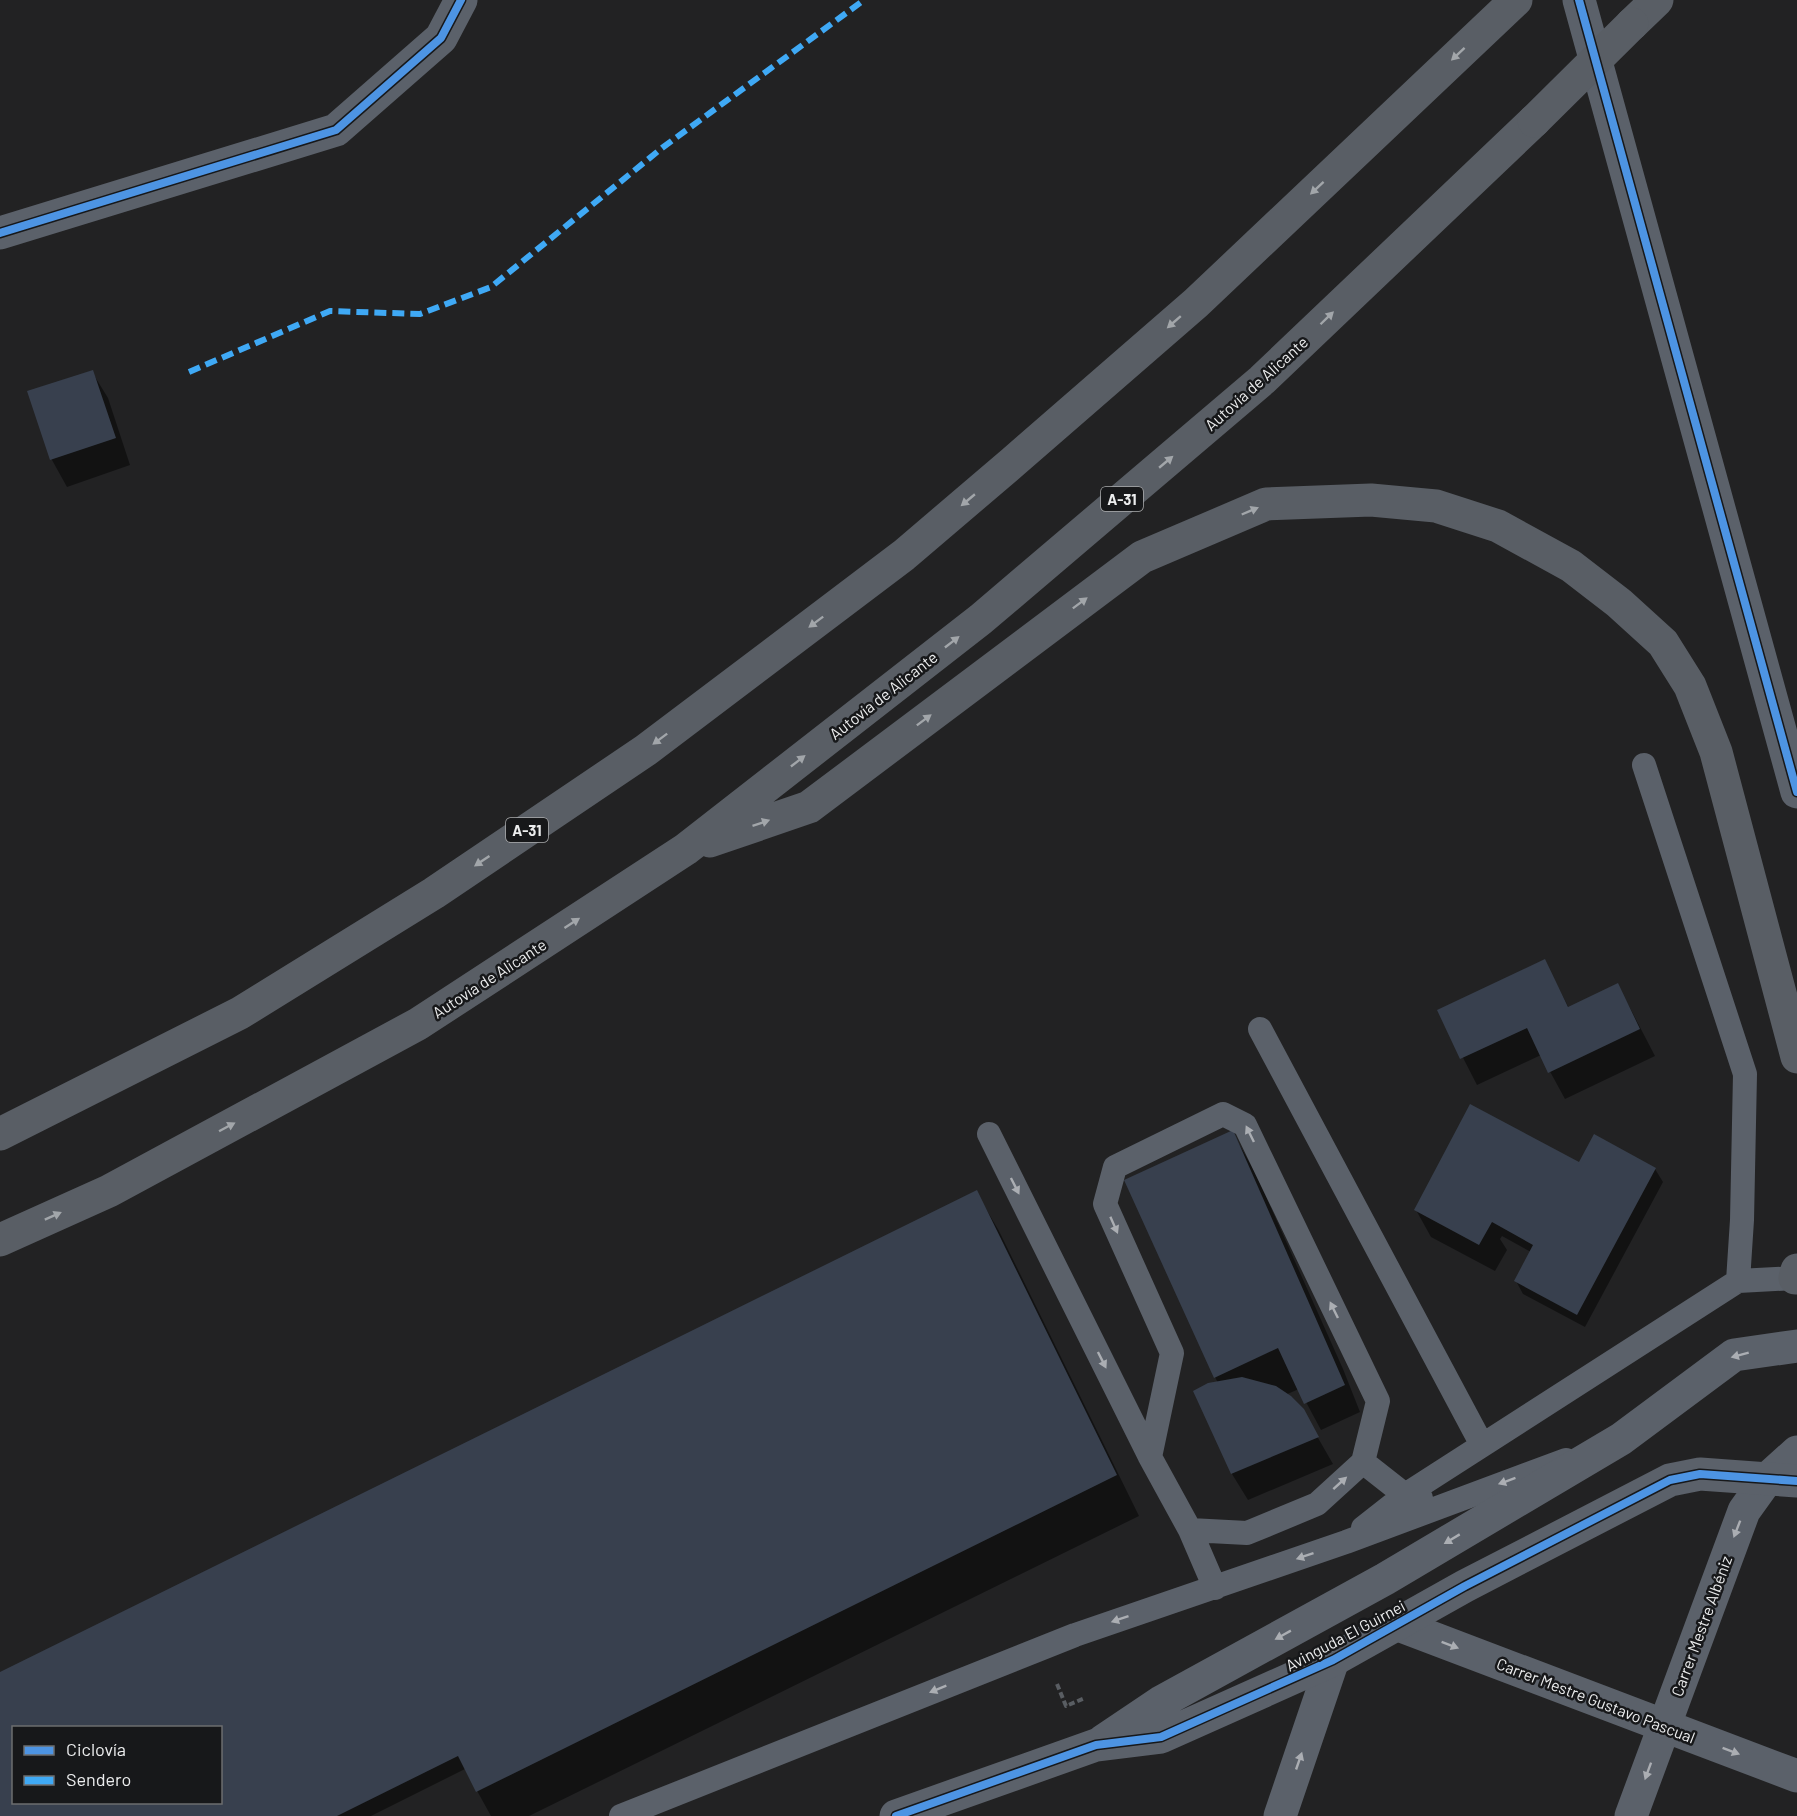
<svg xmlns="http://www.w3.org/2000/svg" width="1797" height="1816" font-family="Barlow,sans-serif">
  <style>
    .shadow { fill: #0007; fill-rule: evenodd }
    .building { fill: #38404e; fill-rule: evenodd }
    .lines { fill: none; stroke-linecap: round; stroke-linejoin: round }
    .path { stroke: #595d62; stroke-width: 4; stroke-dasharray: 6 3; stroke-linecap: butt }
    .service { stroke: #5b616a; stroke-width: 24 }
    .minor { stroke: #5b616a; stroke-width: 33 }
    .tertiary { stroke: #5b616a; stroke-width: 33 }
    .motorway { stroke: #595e65; stroke-width: 33 }
    .motorway-bridge { stroke: #595e65; stroke-width: 33 }
    .quiet { stroke: #3fa9f5; stroke-width: 6; stroke-dasharray: 12 6; stroke-linecap: butt }
    .cycleway-casing { stroke: #17181a; stroke-width: 11 }
    .cycleway { stroke: #4d94e3; stroke-width: 8 }
    .oneway { fill: #a2a6aa }
    .oneway2 { fill: #abaeb3 }
    .labels { text-anchor: middle; dominant-baseline: central; stroke-width: 5; stroke-linejoin: round; paint-order: stroke }
    .shield { fill: #17181a; stroke: #acadae; stroke-width: 1.5 }
    .shield-label { font-size: 15px; font-weight: bold; fill: #ecedee }
    .street-label { font-size: 16px; fill: #ecedee; stroke: #17181a }
  </style>
  <rect width="100%" height="100%" fill="#222223"/>
  <!-- shadow -->
  <path class="shadow" d="M 92,372 L 108,398 L 130,465 L 67,487 L 52,460 L 29,392 Z
    M 1544,961 L 1569,1008 L 1618,985 L 1655,1056 L 1565,1099 L 1541,1055 L 1477,1085 L 1439,1011 Z
    M 1232,1132 L 1255,1172 L 1343,1369 L 1360,1412 L 1321,1430 L 1299,1389 L 1285,1395 L 1302,1410 L 1333,1464 L 1248,1500 L 1232,1474 L 1195,1391 L 1218,1383 L 1215,1377 Z
    M 1580,1164 L 1655,1169 L 1663,1182 L 1585,1327 L 1523,1294 L 1516,1281 L 1531,1252 L 1502,1236 L 1500,1239 L 1507,1250 L 1495,1271 L 1431,1237 L 1416,1210 Z
    M 976,1192 L 999,1231 L 1139,1516 L 529,1816 L 491,1816 L 465,1769 L 371,1816 L 0,1816 L 0,1673 ZM 14,1728 L 220,1728 L 220,1802 L 14,1802 Z"/>
  <!-- building -->
  <path class="building" d="M 93,370 L 116,438 L 50,460 L 27,391 Z
    M 1545,959 L 1568,1007 L 1618,983 L 1640,1029 L 1548,1073 L 1527,1028 L 1460,1059 L 1437,1010 Z
    M 1470,1104 L 1579,1162 L 1594,1134 L 1656,1168 L 1577,1315 L 1514,1281 L 1533,1245 L 1492,1222 L 1479,1245 L 1414,1210 Z
    M 1233,1130 L 1345,1385 L 1304,1404 L 1278,1348 L 1214,1378 L 1124,1180 Z
    M 977,1190 L 1117,1475 L 476,1792 L 458,1756 L 337,1816 L 0,1816 L 0,1672 ZM 14,1728 L 220,1728 L 220,1802 L 14,1802 Z
    M 1242,1377 L 1276,1386 L 1291,1396 L 1304,1409 L 1319,1437 L 1231,1474 L 1193,1391 L 1208,1383 Z"/>
  <g class="lines">
    <!-- path -->
    <path class="path" d="M 1057,1684 L 1066,1706 L 1085,1698"/>
    <!-- service -->
    <path class="service" d="M 1260,1029 L 1482,1445
      M 989,1134 L 1150,1457 L 1190,1530 L 1215,1588
      M 1738,1281 L 1795,1278
      M 1150,1457 L 1172,1353 L 1105,1204 L 1115,1167 L 1223,1114 L 1245,1125 L 1378,1401 L 1363,1462 L 1317,1504 L 1247,1533 L 1190,1530
      M 1363,1462 L 1405,1495 L 1421,1498
      M 1363,1528 L 1405,1495 L 1738,1281 L 1742,1220 L 1745,1074 L 1644,765
      M 621,1816 L 1075,1635 L 1346,1542 L 1566,1460"/>
    <!-- minor -->
    <path class="minor" d="M 0,233 L 336,130 L 441,38 L 461,0
      M 1396,1624 L 1797,1776
      M 1280,1816 L 1333,1660
      M 1631,1816 L 1744,1511 L 1767,1479 L 1797,1452"/>
    <!-- tertiary -->
    <path class="tertiary" d="M 1579,0 L 1797,792
      M 1103,1741 L 1161,1702 L 1385,1579 L 1621,1439 L 1734,1355 L 1797,1346
      M 896,1816 L 1096,1745 L 1161,1737 L 1333,1660 L 1465,1586 L 1670,1480 L 1700,1474 L 1797,1481"/>
    <!-- motorway -->
    <path class="motorway" d="M 1632,24 L 1657,0
      M 710,841 L 809,807 L 1142,557 L 1266,504 L 1371,500 L 1436,506 L 1498,526 L 1571,566 L 1619,603 L 1663,643 L 1690,686 L 1716,752 L 1797,1057
      M 0,1134 L 240,1013 L 434,893 L 646,750 L 904,555 L 1013,462 L 1196,303 L 1516,0
      M 0,1240 L 109,1191 L 418,1024 L 686,849 L 981,619 L 1262,380 L 1534,121
      M 1795,1278 L 1797,1270"/>
    <!-- motorway-bridge -->
    <path class="motorway-bridge" d="M 1534,121 L 1632,24"/>
    <!-- quiet -->
    <path class="quiet" d="M 189,372 L 330,311 L 420,314 L 491,287 L 662,148 L 864,0"/>
    <!-- cycleway casing -->
    <g class="cycleway-casing">
      <path id="cycleway" d="M 1579,0 L 1797,792
        M 0,233 L 336,130 L 441,38 L 461,0
        M 896,1816 L 1096,1745 L 1161,1737 L 1333,1660 L 1465,1586 L 1670,1480 L 1700,1474 L 1797,1481"/>
    </g>
    <!-- cycleway -->
    <use href="#cycleway" class="cycleway"/>
  </g>
  <!-- one-way arrows -->
  <defs><path id="oneway-solid" d="M-6-.8H1V-3.2L6.5 0L1 3.2V.8H-6Z" transform="scale(1.5)"/></defs>
  <g class="oneway">
    <use href="#oneway-solid" transform="translate(1458 54) rotate(137)"/>
    <use href="#oneway-solid" transform="translate(1317 188) rotate(137)"/>
    <use href="#oneway-solid" transform="translate(1327 318) rotate(-44)"/>
    <use href="#oneway-solid" transform="translate(1174 322) rotate(139)"/>
    <use href="#oneway-solid" transform="translate(1166 462) rotate(-40)"/>
    <use href="#oneway-solid" transform="translate(968 500) rotate(140)"/>
    <use href="#oneway-solid" transform="translate(1250 511) rotate(-23)"/>
    <use href="#oneway-solid" transform="translate(1080 603) rotate(-37)"/>
    <use href="#oneway-solid" transform="translate(816 622) rotate(143)"/>
    <use href="#oneway-solid" transform="translate(952 642) rotate(-38)"/>
    <use href="#oneway-solid" transform="translate(924 720) rotate(-37)"/>
    <use href="#oneway-solid" transform="translate(660 739) rotate(143)"/>
    <use href="#oneway-solid" transform="translate(798 761) rotate(-38)"/>
    <use href="#oneway-solid" transform="translate(761 823) rotate(-19)"/>
    <use href="#oneway-solid" transform="translate(482 861) rotate(146)"/>
    <use href="#oneway-solid" transform="translate(572 923) rotate(-33)"/>
    <use href="#oneway-solid" transform="translate(227 1127) rotate(-28)"/>
    <use href="#oneway-solid" transform="translate(53 1216) rotate(-24)"/>
  </g>
  <g class="oneway2">
    <use href="#oneway-solid" transform="translate(1250 1134) rotate(-116)"/>
    <use href="#oneway-solid" transform="translate(1015 1186) rotate(63)"/>
    <use href="#oneway-solid" transform="translate(1114 1225) rotate(66)"/>
    <use href="#oneway-solid" transform="translate(1334 1310) rotate(-116)"/>
    <use href="#oneway-solid" transform="translate(1740 1355) rotate(165)"/>
    <use href="#oneway-solid" transform="translate(1102 1360) rotate(63)"/>
    <use href="#oneway-solid" transform="translate(1507 1481) rotate(160)"/>
    <use href="#oneway-solid" transform="translate(1340 1483) rotate(-42)"/>
    <use href="#oneway-solid" transform="translate(1737 1529) rotate(111)"/>
    <use href="#oneway-solid" transform="translate(1452 1539) rotate(149)"/>
    <use href="#oneway-solid" transform="translate(1305 1556) rotate(161)"/>
    <use href="#oneway-solid" transform="translate(1120 1619) rotate(161)"/>
    <use href="#oneway-solid" transform="translate(1283 1635) rotate(151)"/>
    <use href="#oneway-solid" transform="translate(1450 1645) rotate(21)"/>
    <use href="#oneway-solid" transform="translate(938 1689) rotate(158)"/>
    <use href="#oneway-solid" transform="translate(1731 1751) rotate(21)"/>
    <use href="#oneway-solid" transform="translate(1299 1761) rotate(-71)"/>
    <use href="#oneway-solid" transform="translate(1648 1771) rotate(110)"/>
  </g>
  <g class="labels">
    <!-- shield labels -->
    <g class="shield">
      <rect x="1101" y="487" width="42" height="24" rx="4.5"/>
      <rect x="506" y="818" width="42" height="24" rx="4.5"/>
    </g>
    <g class="shield-label">
      <text x="1122" y="499">A-31</text>
      <text x="527" y="830">A-31</text>
    </g>
    <!-- street labels -->
    <g class="street-label">
      <text transform="translate(1256 383) rotate(-42)">Autovía de Alicante</text>
      <text transform="translate(883 695) rotate(-38)">Autovía de Alicante</text>
      <text transform="translate(489 978) rotate(-33)">Autovía de Alicante</text>
      <text transform="translate(1701 1626) rotate(-70)">Carrer Mestre Albéniz</text>
      <text transform="translate(1345 1635) rotate(-28)">Avinguda El Guirnei</text>
      <text transform="translate(1596 1700) rotate(21)">Carrer Mestre Gustavo Pascual</text>
    </g>
  </g>
  <!-- legend -->
  <rect x="12" y="1726" width="210" height="78" fill="#17181a" stroke="#6c6d6f" stroke-width="1.5"/>
  <rect x="24" y="1746" width="30" height="9" fill="#4d94e3" stroke="#6c6d6f" stroke-width="1.5"/>
  <text x="66" y="1756" font-size="18" fill="#ecedee">Ciclovía</text>
  <rect x="24" y="1776" width="30" height="9" fill="#3fa9f5" stroke="#6c6d6f" stroke-width="1.5"/>
  <text x="66" y="1786" font-size="18" fill="#ecedee">Sendero</text>
</svg>
